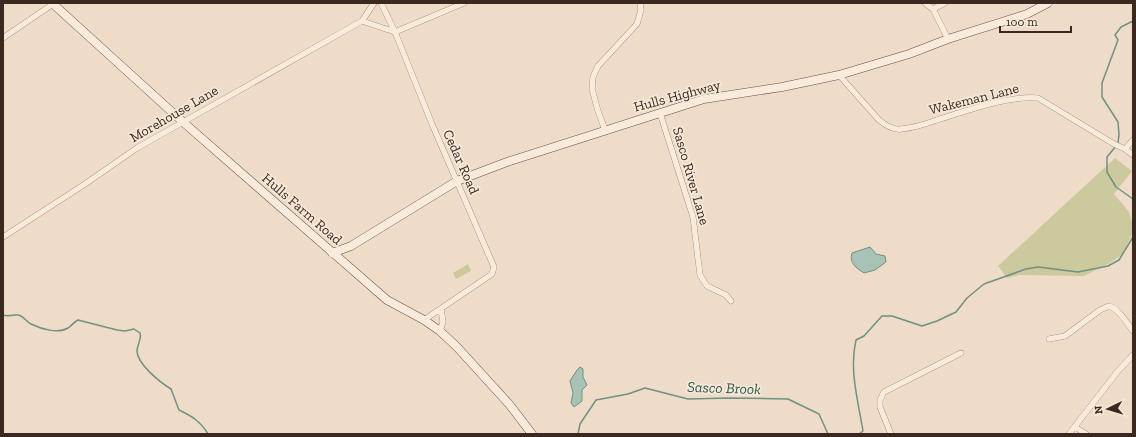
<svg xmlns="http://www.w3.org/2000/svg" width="1136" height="437" font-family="'Zilla Slab',serif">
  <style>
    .green { fill: #ccc99c }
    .water { fill: #a9c2b6; stroke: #709183 }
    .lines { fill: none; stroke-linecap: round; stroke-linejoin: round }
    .stream { stroke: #709183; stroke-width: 1.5 }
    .street-casing { stroke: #8a6d5d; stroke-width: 6 }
    .secondary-casing { stroke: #6c4e40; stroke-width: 9 }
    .street { stroke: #f9ebdc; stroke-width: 5.5 }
    .secondary { stroke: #f9ebdc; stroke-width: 8 }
    .labels { text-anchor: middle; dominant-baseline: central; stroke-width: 3.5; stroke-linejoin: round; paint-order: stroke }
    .street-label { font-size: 14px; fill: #3b2921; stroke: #f5e8d8 }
    .water-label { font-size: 15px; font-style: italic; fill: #305a50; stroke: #f5e8d8 }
  </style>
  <rect width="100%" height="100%" fill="#eedcc9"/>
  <!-- green -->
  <path class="green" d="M 1115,158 L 1132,171 L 1114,194 L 1129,212 L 1132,222 L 1132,234 L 1123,254 L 1110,263 L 1084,276 L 1019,275 L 1007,278 L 998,266 Z
    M 468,264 L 471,271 L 456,279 L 453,273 Z"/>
  <!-- water -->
  <path class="water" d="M 870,247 L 876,254 L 885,256 L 886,262 L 875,270 L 864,273 C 856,268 849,263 852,253 Z
    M 580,367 L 583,369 L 583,377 L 587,385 L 582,390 L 582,401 L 574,407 L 571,403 L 573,393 L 570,381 L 577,370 Z"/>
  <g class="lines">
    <!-- stream -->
    <path class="stream" d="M 1118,143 L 1119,134 L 1118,122 L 1102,97 L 1102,83 L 1118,40 L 1115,35 L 1121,27 L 1133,21
      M 1116,146 L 1107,157 L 1107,172 L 1116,187 L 1133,199
      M 3,315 C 10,317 15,314 18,315 C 24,316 26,322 31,324 C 41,329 58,334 68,328 C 71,326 74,322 78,320 L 117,330 L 125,331 L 134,329 L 140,333 C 142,339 137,345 137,351 C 137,364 161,383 171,389 L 179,410 C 192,416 201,422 208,434
      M 578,434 L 580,424 L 596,400 L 628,394 L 645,388 L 688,399 L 730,398 L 788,399 L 819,414 L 828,434
      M 859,434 L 863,431 C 858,401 849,369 856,340 L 864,336 L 882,316 L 892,316 L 922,326 L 937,321 L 956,312 L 967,298 L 984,284 L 1026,269 L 1038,267 L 1078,272 L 1108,266 L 1119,260 L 1133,237"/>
    <!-- street casing -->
    <g class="street-casing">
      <path id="street" d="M 381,3 L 395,32 L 432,124 L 494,267 L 492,274 L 424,320
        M 925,3 L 933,9 L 948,39
        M 933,9 L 945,3
        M 362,21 L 395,32 L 464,3
        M 3,38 L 53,4
        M 839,75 L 879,120 C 885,125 894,130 901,129 C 913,128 926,124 937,120 C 966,111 1009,95 1038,98 L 1114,144 L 1125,149 L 1133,155
        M 660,113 L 693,217 L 700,275 L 707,286 L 726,295 L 731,301
        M 605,130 L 598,111 L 592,89 L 593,77 L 598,66 L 637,24 L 641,10 L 640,3
        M 1125,149 L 1133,140
        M 3,237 L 85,184 L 137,148 L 362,21 L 374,3
        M 440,331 L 443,322 L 441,309
        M 1049,339 L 1065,336 L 1100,310 L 1109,306 C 1119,309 1127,323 1133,331
        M 1075,427 L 1086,434
        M 891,434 L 880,407 L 880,400 L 884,392 L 961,353
        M 1069,434 L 1118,371 L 1133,355"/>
    </g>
    <!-- secondary casing -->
    <g class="secondary-casing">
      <path id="secondary" d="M 52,3 L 183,122 L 387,300 L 424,320 L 440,331 L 457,347 L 509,404 L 532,434
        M 332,253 L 351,246 L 457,181 L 507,162 L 704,99 L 782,87 L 839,75 L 909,54 L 948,39 L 1027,14 L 1048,3"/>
    </g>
    <!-- street -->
    <use href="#street" class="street"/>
    <!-- secondary -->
    <use href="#secondary" class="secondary"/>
  </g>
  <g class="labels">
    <!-- street labels -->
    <g class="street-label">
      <text transform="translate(677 96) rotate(-15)">Hulls Highway</text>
      <text transform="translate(974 99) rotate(-14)">Wakeman Lane</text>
      <text transform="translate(174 114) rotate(-30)">Morehouse Lane</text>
      <text transform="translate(461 162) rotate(66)">Cedar Road</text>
      <text transform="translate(691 176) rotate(74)">Sasco River Lane</text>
      <text transform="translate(302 209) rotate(41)">Hulls Farm Road</text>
    </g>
    <!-- water labels -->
    <g class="water-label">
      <text transform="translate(724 388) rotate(2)">Sasco Brook</text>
    </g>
  </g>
  <!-- border -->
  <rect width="1136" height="437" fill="none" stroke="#3b2921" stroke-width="8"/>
  <!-- north arrow -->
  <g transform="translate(1108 409) rotate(265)" stroke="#f5e8d8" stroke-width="3" paint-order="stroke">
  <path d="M0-3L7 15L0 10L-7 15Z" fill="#3b2921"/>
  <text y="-6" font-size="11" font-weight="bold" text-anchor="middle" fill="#3b2921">N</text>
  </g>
  <!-- scale -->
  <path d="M1000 26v6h71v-6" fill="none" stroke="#3b2921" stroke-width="2"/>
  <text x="1006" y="26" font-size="12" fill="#3b2921" stroke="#f5e8d8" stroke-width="3" paint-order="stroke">100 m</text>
</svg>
